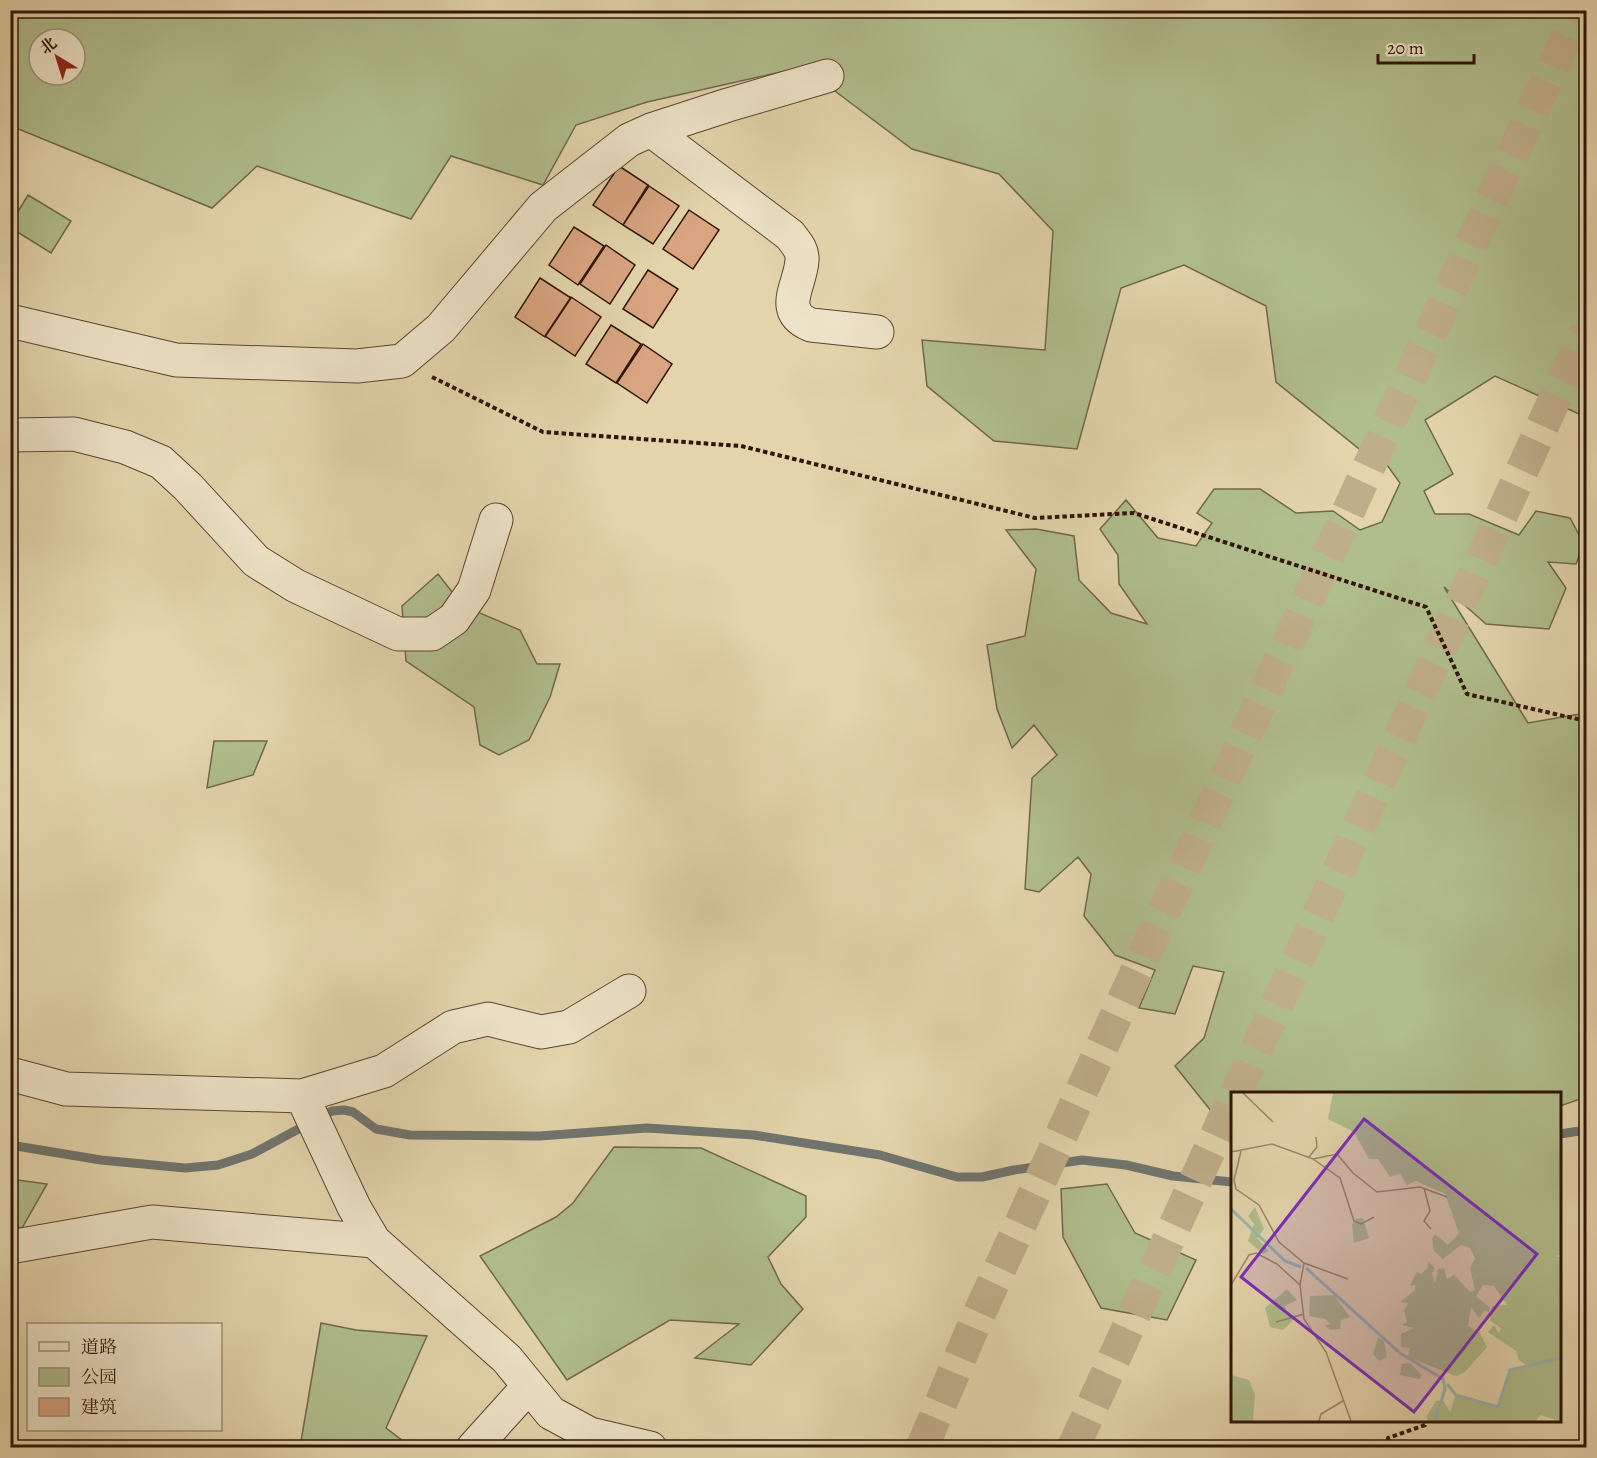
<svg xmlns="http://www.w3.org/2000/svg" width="1597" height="1458" font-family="Alegreya,'Noto Serif SC',serif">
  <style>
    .green { fill: #b0bd8c; stroke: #70684a; stroke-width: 1.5; fill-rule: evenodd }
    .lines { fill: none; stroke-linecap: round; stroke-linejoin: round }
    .stream { stroke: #70756f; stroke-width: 9 }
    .building { fill: #d8a580; stroke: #2f1407; stroke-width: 1.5 }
    .highway-tunnel { stroke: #bfae8a; stroke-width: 33; stroke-dasharray: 33 16; stroke-linecap: butt }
    .minor-casing { stroke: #5c4430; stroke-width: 35 }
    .path { stroke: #2f1407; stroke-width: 4; stroke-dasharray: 4.5 3; stroke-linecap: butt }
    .minor { stroke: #ede3c8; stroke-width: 33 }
    .inset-river { fill: none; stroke: #9bb5b5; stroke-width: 3 }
    .inset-road { fill: none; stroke: #9b8769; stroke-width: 1.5 }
    .view { fill: #7b2cbf; fill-opacity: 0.15; stroke: #7b2cbf; stroke-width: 3 }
    .inset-edge { fill: none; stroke: #2f1407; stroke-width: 3 }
  </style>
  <rect width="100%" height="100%" fill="#e3d4ab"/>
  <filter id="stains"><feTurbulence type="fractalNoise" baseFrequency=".00333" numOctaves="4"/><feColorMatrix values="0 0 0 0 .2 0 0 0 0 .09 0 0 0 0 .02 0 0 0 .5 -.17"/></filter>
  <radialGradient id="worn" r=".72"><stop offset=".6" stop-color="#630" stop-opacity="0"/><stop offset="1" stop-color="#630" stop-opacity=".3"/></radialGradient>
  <!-- green -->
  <path class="green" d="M 10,11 L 1586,11 L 1586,415 L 1579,414 L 1495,376 L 1425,420 L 1453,474 L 1424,491 L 1435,514 L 1469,514 L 1519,535 L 1536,511 L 1570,518 L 1584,544 L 1576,564 L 1548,562 L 1566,588 L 1549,629 L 1486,624 L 1444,587 L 1528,723 L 1586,713 L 1586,1097 L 1560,1106 L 1560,1094 L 1232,1094 L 1232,1137 L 1175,1066 L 1204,1038 L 1224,972 L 1193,966 L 1175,1014 L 1139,1008 L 1155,970 L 1115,955 L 1084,916 L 1091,874 L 1078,857 L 1039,892 L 1025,889 L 1032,778 L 1057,755 L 1034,725 L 1012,748 L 997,709 L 987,645 L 1025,636 L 1036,569 L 1006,530 L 1036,529 L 1074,536 L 1079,580 L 1111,613 L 1147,624 L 1119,584 L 1118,555 L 1100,529 L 1126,500 L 1158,538 L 1196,546 L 1212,523 L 1197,513 L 1214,489 L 1260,489 L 1296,513 L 1333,511 L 1360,530 L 1382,522 L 1400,483 L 1377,451 L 1368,456 L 1276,382 L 1266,306 L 1184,265 L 1121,288 L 1077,449 L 994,441 L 927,386 L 922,340 L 1045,350 L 1053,231 L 999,174 L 912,149 L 803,67 L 647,102 L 576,125 L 543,185 L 451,156 L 411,219 L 257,166 L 212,208 L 11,126 ZM 39,39 L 75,39 L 75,75 L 39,75 Z
    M 28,195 L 71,221 L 51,253 L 11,228 L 11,223 Z
    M 438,574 L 463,606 L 520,630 L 537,664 L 560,664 L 550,697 L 529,740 L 499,755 L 480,745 L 474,707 L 406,661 L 402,606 Z
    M 214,741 L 267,741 L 253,775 L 207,788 Z
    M 614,1147 L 701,1148 L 806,1196 L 806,1217 L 768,1257 L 781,1284 L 803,1309 L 751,1365 L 695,1358 L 739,1324 L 670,1320 L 567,1380 L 480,1256 L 556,1217 L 573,1203 Z
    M 10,1179 L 47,1184 L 22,1228 L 11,1225 Z
    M 1107,1184 L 1135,1233 L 1196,1260 L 1167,1320 L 1101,1308 L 1063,1237 L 1061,1189 Z
    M 321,1323 L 356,1330 L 427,1336 L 386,1428 L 411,1447 L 300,1447 Z"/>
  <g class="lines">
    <!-- stream -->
    <path class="stream" d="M 1560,1134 L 1586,1130
      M 10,1145 L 101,1160 L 185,1168 L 218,1165 L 252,1154 L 332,1111 L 344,1110 L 353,1112 L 376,1129 L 410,1135 L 540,1136 L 647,1128 L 754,1135 L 880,1155 L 957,1177 L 982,1177 L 1014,1170 L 1082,1160 L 1126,1165 L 1173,1176 L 1232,1182"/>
  </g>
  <!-- building -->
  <path class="building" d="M 619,166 L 648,185 L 623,225 L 593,205 Z
    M 649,186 L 679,206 L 653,244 L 623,225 Z
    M 689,210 L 719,230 L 693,269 L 663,249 Z
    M 574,227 L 604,246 L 578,285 L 549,265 Z
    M 606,245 L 635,265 L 610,304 L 580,284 Z
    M 648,270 L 678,289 L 653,328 L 623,309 Z
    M 540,278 L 571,298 L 545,337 L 515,317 Z
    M 571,297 L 601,317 L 575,356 L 545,336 Z
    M 611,325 L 641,344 L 616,383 L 586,364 Z
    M 643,344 L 672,364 L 647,403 L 617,383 Z"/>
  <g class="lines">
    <!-- highway-tunnel -->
    <path class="highway-tunnel" d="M 1236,1094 L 1586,331
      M 922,1448 L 973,1327 L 1579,10
      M 1073,1448 L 1232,1101"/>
    <!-- minor casing -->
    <g class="minor-casing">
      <path id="minor" d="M 651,130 L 790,235 C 796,243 803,250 802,260 C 801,285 777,311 811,325 L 877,332
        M 10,321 L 176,360 L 357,366 L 402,361 L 441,328 L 543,207 L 629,140 L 651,130 L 728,105 L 827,76
        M 10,435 L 74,434 L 125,447 L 161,462 L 188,487 L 256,561 L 296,586 L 398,634 L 432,634 L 454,619 L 474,590 L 496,520
        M 10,1074 L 66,1089 L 302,1096 L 384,1071 L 453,1027 L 488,1019 L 541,1032 L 569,1027 L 629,991
        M 302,1096 L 354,1207 L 374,1241 L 507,1359 L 551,1413 L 590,1434 L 650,1448
        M 10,1247 L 152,1222 L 374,1241
        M 473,1448 L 529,1386"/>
    </g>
    <!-- path -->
    <path class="path" d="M 432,377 L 543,432 L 741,446 L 1035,518 L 1134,513 L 1426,607 L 1467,694 L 1586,721
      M 1388,1448 L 1388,1438 L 1425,1425 L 1427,1420"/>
    <!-- minor -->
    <use href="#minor" class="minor"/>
  </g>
  <!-- overview -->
  <g transform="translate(1231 1092)">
    <rect width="330" height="330" fill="#e3d4ab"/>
    <path d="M 102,1 L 330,1 L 330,163 L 323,164 L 330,165 L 330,265 L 325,267 L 330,266 L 330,329 L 309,323 L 305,329 L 197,329 L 195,325 L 205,309 L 212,308 L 219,320 L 225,303 L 267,315 L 279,278 L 296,274 L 288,268 L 285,259 L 257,240 L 263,233 L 268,241 L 270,236 L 259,229 L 261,214 L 276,213 L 263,194 L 252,193 L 245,204 L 259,216 L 258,220 L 253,219 L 248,226 L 240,215 L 237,234 L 249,241 L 256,255 L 234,280 L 225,284 L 177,265 L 179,256 L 170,255 L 170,242 L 183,236 L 171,233 L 176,230 L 173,218 L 177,211 L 169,210 L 184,198 L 184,193 L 179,194 L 185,180 L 190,182 L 197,176 L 197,169 L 204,176 L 201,181 L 204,191 L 207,177 L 213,176 L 216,187 L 223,183 L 239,200 L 244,198 L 239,176 L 244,167 L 239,156 L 230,153 L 212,167 L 203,159 L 201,147 L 204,142 L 217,153 L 228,141 L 214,102 L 185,89 L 176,93 L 169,82 L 159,85 L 147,67 L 138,67 L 123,40 L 97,27 ZM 24,115 L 33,137 L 26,146 L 38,159 L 32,162 L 17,149 L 23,132 L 17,124 ZM 132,126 L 138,146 L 123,151 L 121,133 L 125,127 ZM 56,197 L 66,208 L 54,214 L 56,222 L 65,225 L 52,238 L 39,235 L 34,216 ZM 103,203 L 119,225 L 110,228 L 109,237 L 99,238 L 93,233 L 100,232 L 94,227 L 78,224 L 79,204 ZM 147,245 L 153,249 L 156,265 L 148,269 L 142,262 ZM 179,271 L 191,283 L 189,287 L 169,283 L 171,272 ZM 0,283 L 18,288 L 24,302 L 22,329 L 0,329 Z" fill="#b0bd8c"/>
    <path class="inset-river" d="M 0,117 L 54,169 L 70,175M 75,176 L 169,261 L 212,287 L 214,297 L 204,329M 216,292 L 225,303 L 267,315 L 279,278 L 330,266"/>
    <path class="inset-road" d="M 12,1 L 42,30M 10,59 L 3,88 L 5,97 L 28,113 L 48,150 L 73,171 L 117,187M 0,60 L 41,52 L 82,67 L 106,62 L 122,81 L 146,100 L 189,95 L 216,105M 78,65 L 86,55 L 85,45M 82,67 L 109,86 L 123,129 L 130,132 L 143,125M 193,96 L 199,119 L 193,129 L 200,137M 73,171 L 69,193 L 73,227 L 95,260 L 120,329M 0,193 L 18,163 L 25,161 L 46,172 L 69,193M 45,230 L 73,222M 88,329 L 90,322 L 112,309"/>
    <path class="view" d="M 133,27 L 306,162 L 183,320 L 10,185 Z"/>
    <rect width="330" height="330" class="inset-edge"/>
  </g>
  <!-- margin -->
  <rect width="1597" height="1458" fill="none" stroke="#e3d4ab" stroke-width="36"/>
  <rect x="12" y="12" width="1573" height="1434" fill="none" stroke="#2f1407" stroke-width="3"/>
  <rect x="18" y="18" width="1561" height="1422" fill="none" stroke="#2f1407" stroke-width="1.5"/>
  <!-- legend -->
  <rect x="27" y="1323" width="195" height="108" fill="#ede3c8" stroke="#a1907b" stroke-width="1.5"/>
  <rect x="39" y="1342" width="30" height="9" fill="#ede3c8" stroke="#a1907b" stroke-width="1.5"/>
  <text x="81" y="1353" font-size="18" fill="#2f1407">道路</text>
  <rect x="39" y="1368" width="30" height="18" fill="#b0bd8c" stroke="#a1907b" stroke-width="1.5"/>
  <text x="81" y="1383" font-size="18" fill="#2f1407">公园</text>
  <rect x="39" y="1398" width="30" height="18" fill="#d8a580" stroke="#a1907b" stroke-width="1.5"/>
  <text x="81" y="1413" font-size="18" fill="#2f1407">建筑</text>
  <!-- north arrow -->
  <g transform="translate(57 57) rotate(322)"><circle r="28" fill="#ede3c8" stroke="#a1907b" stroke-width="1.5"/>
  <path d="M0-4.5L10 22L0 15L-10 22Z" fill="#8f2418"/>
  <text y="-9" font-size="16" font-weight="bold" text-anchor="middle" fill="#2f1407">北</text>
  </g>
  <!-- scale -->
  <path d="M1378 54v9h96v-9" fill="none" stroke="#2f1407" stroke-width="3"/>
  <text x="1387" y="54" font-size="18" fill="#2f1407" stroke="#ede3c8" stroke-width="4.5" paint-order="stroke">20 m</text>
  <rect width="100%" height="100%" filter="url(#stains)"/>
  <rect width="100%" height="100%" fill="url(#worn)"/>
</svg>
